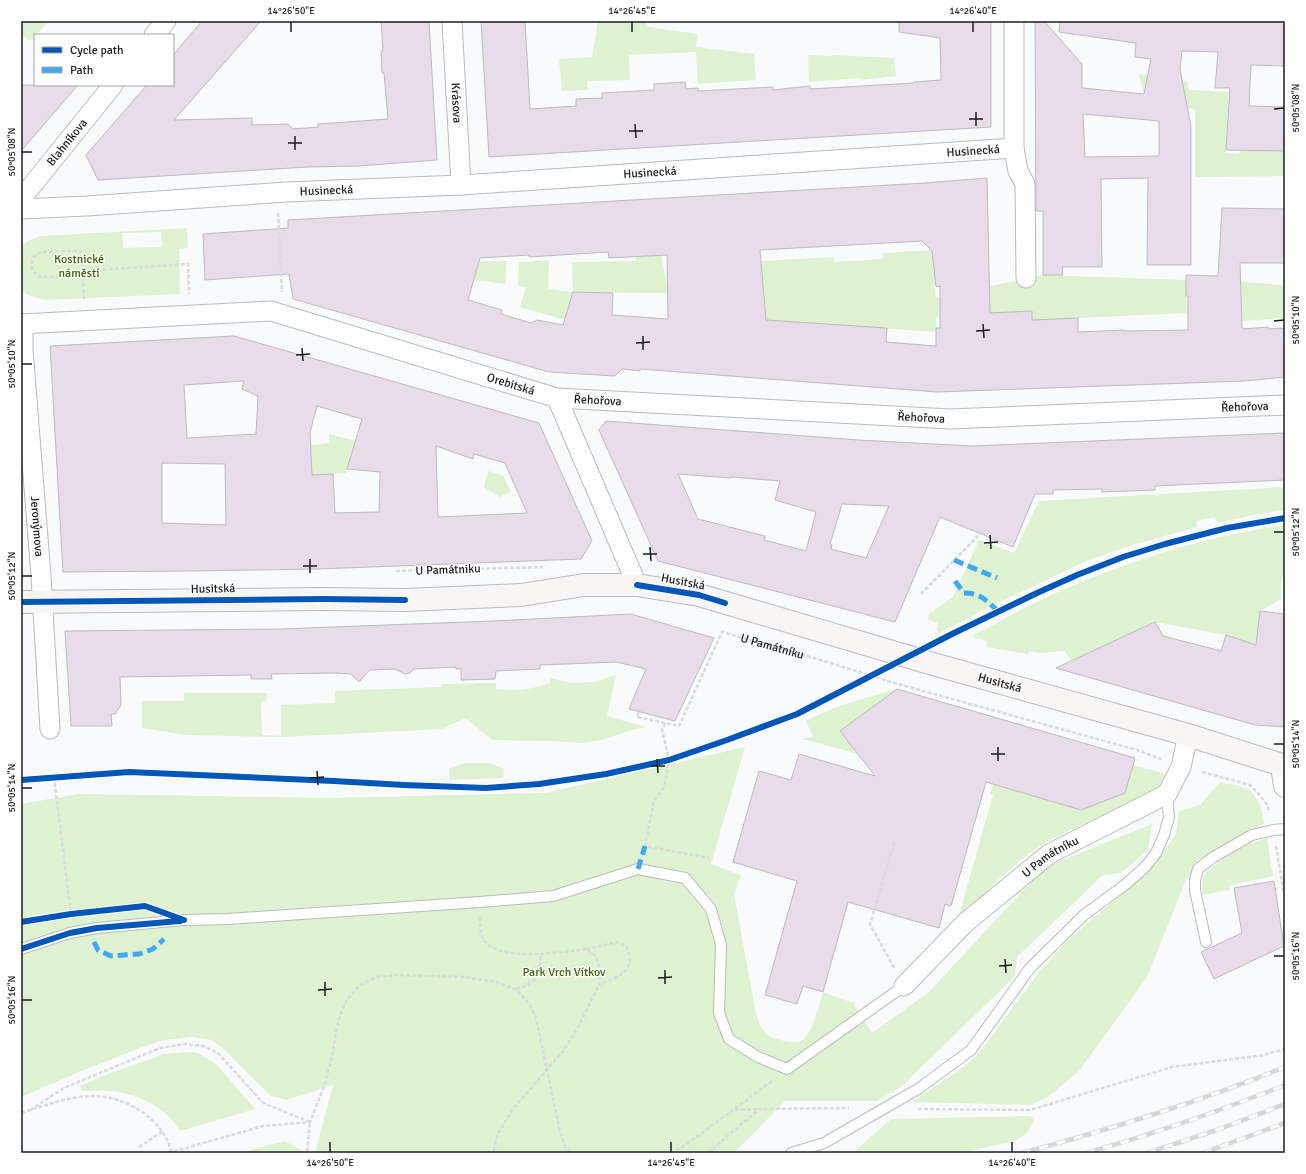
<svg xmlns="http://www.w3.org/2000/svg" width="1306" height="1174" font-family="Signika,sans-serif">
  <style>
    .green { fill: #def2d1; fill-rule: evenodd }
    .building { fill: #e8dbea; stroke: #bcbbbd; fill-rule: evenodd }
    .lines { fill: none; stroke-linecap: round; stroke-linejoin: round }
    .service-casing { stroke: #b9bbbd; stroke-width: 12 }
    .minor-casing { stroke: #b9bbbd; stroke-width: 21 }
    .tertiary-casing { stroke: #b9bbbd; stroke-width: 24 }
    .secondary-casing { stroke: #b9bbbd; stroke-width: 24 }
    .path { stroke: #d9dada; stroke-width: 2.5; stroke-dasharray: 4 2; stroke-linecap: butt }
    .service { stroke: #fefeff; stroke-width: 10 }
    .minor { stroke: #fefeff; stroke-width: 19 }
    .tertiary { stroke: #fefeff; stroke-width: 22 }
    .secondary { stroke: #f8f5f5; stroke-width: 22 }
    .rail-casing { stroke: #d6d6d7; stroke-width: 4.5 }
    .rail { stroke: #fff; stroke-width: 3; stroke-dasharray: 9; stroke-linecap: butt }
    .quiet { stroke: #3fa9f5; stroke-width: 5; stroke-dasharray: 10 5; stroke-linecap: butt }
    .cycleway-casing { stroke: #fff; stroke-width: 8 }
    .cycleway { stroke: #0057b8; stroke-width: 6 }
    .ticks { fill: none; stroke: #1a1c20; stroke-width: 1.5 }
    .labels { text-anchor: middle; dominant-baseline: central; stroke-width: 3; stroke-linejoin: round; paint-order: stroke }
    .street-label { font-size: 12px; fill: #1a1c20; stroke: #fff }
    .park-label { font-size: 12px; fill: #3b6101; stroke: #fff }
    .neatline { fill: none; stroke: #1a1c20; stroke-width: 1.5 }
    .ticks-label { font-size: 10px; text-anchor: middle; fill: #1a1c20 }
  </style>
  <rect width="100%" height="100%" fill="#f8fafc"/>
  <!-- green -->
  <path class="green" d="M 21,21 L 49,21 L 30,41 L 21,34 Z
    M 598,21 L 645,22 L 648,27 L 698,34 L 696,47 L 754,54 L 756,80 L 698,84 L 696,52 L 629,55 L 630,80 L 587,81 L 588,90 L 562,91 L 559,59 L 592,57 Z
    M 808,55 L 832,56 L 832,55 L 894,58 L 896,76 L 861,80 L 860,78 L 809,82 Z
    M 1139,74 L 1187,81 L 1189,90 L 1229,92 L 1226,153 L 1239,154 L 1240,151 L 1284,151 L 1285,176 L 1195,177 L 1195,109 L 1147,106 Z
    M 187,228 L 188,248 L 179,249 L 180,294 L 44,300 L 28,295 L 21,290 L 21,247 L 28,241 L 40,236 ZM 161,232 L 162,247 L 123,248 L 122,233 Z
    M 932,250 L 936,298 L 1043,275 L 1186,280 L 1187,313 L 1078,318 L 1078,324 L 1033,326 L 978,314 L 936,317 L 936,332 L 747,319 L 761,268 L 762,261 L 834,257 L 834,262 L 883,259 L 883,253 Z
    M 661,255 L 667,285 L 667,293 L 573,292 L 565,320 L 520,307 L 526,287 L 518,286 L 519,262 L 549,260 L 548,289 L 573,292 L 572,262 L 636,261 L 636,256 Z
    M 467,261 L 507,261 L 505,284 L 468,279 Z
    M 1241,282 L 1285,285 L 1285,318 L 1242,321 Z
    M 329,434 L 355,441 L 346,473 L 312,475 L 311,445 L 330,443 Z
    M 488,471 L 503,476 L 511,492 L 499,497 L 484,487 Z
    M 1285,487 L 1285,510 L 1258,514 L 1217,523 L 1215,517 L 1196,521 L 1197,527 L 1129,546 L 1084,562 L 985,609 L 939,633 L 937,629 L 938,623 L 928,620 L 929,614 L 953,597 L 979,540 L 1014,553 L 1039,501 Z
    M 1285,525 L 1285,577 L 1282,578 L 1281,599 L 1260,611 L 1275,647 L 1251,643 L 1226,635 L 1155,622 L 1071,661 L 1065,651 L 1040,653 L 1029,651 L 1028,654 L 986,647 L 987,641 L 974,638 L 974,635 C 996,624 1017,611 1039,601 C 1117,564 1199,538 1285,525 Z
    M 616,675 L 607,716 L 646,727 L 636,729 L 601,740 L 583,743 L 552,741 L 493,740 L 465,718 L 442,729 L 282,737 L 185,735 L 142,728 L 142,701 L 184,701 L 184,693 L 267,693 L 266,701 L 261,701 L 262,735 L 281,736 L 281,705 L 335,703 L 335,691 L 441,687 L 441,684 L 496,683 L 496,689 C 518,691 530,690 550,683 L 550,678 L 572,683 L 595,682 Z
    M 897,689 L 884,698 L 858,754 L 803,739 L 813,737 L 806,721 C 835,705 867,698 897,689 Z
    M 745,747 L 711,864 C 721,867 730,872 741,875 L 734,894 L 756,1014 C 762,1030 763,1035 780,1040 C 786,1041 793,1044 799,1042 C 812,1037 819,1005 823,992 L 853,1003 L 872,1033 L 929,992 L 1045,867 L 1152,824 L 1148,850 L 1121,873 L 1103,875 L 1017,957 L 1015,976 L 901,1087 L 877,1101 L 785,1101 L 734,1153 L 315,1153 L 333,1085 L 286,1100 L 270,1095 L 226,1051 L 212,1040 L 192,1037 L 164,1040 L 148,1045 L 79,1072 L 21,1097 L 21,804 L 78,794 L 327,798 L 545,793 Z
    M 464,763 L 490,763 L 504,769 L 503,778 L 450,780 L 449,769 Z
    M 1133,765 L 1165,774 L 1157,792 L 1149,797 C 1112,813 1066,828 1033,851 C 1006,870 983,895 959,919 L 958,919 L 993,795 L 990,794 L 993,784 L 1081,810 L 1125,793 Z
    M 1220,782 C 1228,784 1238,785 1247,789 C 1257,793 1264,814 1264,824 L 1198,860 L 1185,882 L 1147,977 L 1079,1071 L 1048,1097 L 1030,1105 L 912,1102 L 965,1066 L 980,1052 L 1039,972 L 1066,942 L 1153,866 L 1176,834 L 1179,811 L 1200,805 Z
    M 1267,838 L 1273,876 L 1230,885 L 1229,890 L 1202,895 L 1203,879 L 1205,873 L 1240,847 Z
    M 185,1052 L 198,1053 L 217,1065 L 255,1109 L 180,1131 C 168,1110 142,1096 119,1092 C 107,1090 94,1091 82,1091 L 80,1086 L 100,1077 L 164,1054 Z
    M 1030,1116 L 1034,1120 L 1027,1133 L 1015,1141 L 960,1153 L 853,1153 L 891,1119 Z
    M 285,1141 L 307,1153 L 240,1153 Z"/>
  <!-- building -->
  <path class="building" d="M 202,21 L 261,21 L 174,120 L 252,118 L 252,125 L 288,124 L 293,129 L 318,127 L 318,124 L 388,119 L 384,73 L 382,73 L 381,51 L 383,51 L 381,21 L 429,21 L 437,160 L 359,166 L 308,167 L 98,180 L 86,155 L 147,85 L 173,85 L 173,55 Z
    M 481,21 L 525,21 L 530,109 L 576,106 L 576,99 L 602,98 L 602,93 L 654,90 L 654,84 L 685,82 L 686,89 L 698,88 L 698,91 L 773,87 L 773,90 L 810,86 L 810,89 L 914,83 L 914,82 L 941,80 L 940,38 L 899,32 L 899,21 L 991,21 L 991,127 L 489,157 Z
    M 1035,21 L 1044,21 L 1082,64 L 1082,88 L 1144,94 L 1151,59 L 1135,57 L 1136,43 L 1059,32 L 1060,21 L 1285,21 L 1285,66 L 1251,65 L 1249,106 L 1285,107 L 1284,151 L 1226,150 L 1230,88 L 1215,88 L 1218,52 L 1182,51 L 1180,69 L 1191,127 L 1191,265 L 1147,265 L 1148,178 L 1101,179 L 1102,267 L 1062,267 L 1063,275 L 1043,275 L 1043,211 L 1036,211 ZM 1083,114 L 1159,121 L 1159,156 L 1085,157 Z
    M 21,85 L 78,85 L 21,151 Z
    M 987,178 L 990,313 L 1032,311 L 1032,320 L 1078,318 L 1078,332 L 1124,330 L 1124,331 L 1188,330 L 1188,296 L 1186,296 L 1186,275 L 1218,276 L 1222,208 L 1285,209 L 1285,263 L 1240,263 L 1242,327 L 1243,329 L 1268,327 L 1269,329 L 1285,328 L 1285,377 L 1244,381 L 937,392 L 640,369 L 640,371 L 622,369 L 615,376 L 549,372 L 293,299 L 289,274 L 205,280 L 203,234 L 288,228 L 288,220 L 925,183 ZM 922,241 L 932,251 L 936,287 L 940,286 L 940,328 L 936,328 L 936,346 L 886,342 L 887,328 L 766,320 L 760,250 ZM 608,252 L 609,258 L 667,255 L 668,319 L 612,315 L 613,293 L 573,292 L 563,325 L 537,320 L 531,323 L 501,314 L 502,310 L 468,300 L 480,258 L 529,255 L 529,257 Z
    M 234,336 L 539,423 L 592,541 L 581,559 L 318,569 L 192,571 L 63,572 L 50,346 ZM 244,381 L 242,389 L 258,396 L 256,434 L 187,438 L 184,385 ZM 317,406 L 362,419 L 347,469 L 380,472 L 379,512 L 335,513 L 333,474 L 312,475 L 310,432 ZM 436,446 L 473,459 L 474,454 L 505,463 L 527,513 L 439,517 L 438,516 ZM 162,463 L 225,464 L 226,525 L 162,523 Z
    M 606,421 L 858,440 L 972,446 L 1285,433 L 1285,480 L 1155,486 L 1155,490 L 1102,492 L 1102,489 L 1053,490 L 1053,494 L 1035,494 L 1013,547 L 940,517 L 895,622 L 658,561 L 599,430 ZM 678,474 L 731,478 L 731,477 L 780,481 L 775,500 L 816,512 L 806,551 L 764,540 L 765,536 L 698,519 ZM 842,504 L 889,506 L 866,558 L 831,549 L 832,545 L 830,544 Z
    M 1260,611 L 1285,614 L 1285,727 L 1255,725 L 1056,668 L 1155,622 L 1163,636 L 1221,651 L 1226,635 L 1256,645 Z
    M 631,614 L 714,638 L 675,721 L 629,709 L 646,669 L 616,662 L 540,665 L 540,669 L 496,671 L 495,679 L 461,680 L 461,669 L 456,669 L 456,667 L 414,669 L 410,673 L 405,674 L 395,669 L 370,670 L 359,682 L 351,674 L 335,673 L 271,674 L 272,679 L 251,679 L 251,675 L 120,677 L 121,705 L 115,714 L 111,714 L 112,726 L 71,726 L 65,631 L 280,629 L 493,621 Z
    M 897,689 L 1135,758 L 1125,793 L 1081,810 L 986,782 L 951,906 L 945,904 L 939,928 L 848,902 L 823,992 L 803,986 L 797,1004 L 765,995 L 797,881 L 733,862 L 759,771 L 791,780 L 799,754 L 875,776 L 840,731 Z
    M 1274,881 L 1284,946 L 1214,979 L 1201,952 L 1242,933 L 1234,888 Z"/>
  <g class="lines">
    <!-- service casing -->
    <g class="service-casing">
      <path id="service" d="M 1206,942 L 1195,890 L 1195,880 L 1198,869 L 1212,858 L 1252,835 L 1273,830 L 1285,829
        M 21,949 L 70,933 L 97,928 L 184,920 L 228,919 L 480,902 L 553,896 L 638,869 L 685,878 L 711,909 L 721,945 L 719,1013 L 729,1039 L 758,1057 L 787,1069 L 904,986
        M 791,1153 L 824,1143 L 918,1089 L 971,1050 L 1030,968 L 1084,915 L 1126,884 L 1145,867 L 1156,853 L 1164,835 L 1169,817 L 1167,794"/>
    </g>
    <!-- minor casing -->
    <g class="minor-casing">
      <g id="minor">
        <path id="s2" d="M 452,21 L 461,185"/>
        <path d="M 1014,21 L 1014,148 L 1018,171 L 1025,184 L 1026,278"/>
        <path d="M 154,35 L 166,21"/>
        <path id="s3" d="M 21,199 L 113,85"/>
        <path id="s4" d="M 21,209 L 87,206 L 286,192 L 461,185 L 1014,148"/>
        <path id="s5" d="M 21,324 L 271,311 L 557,398 L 950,419 L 1285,405"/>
        <path id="s6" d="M 23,324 L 23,349 L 41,576 L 50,729"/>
        <path d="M 557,398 L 637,585"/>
        <path id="s7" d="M 904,986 L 965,923 L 1049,854 L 1167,794 L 1181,767 L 1188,735"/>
      </g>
    </g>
    <!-- tertiary casing -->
    <g class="tertiary-casing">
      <path id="tertiary" d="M 1282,765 L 1285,786"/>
    </g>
    <!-- secondary casing -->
    <g class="secondary-casing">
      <g id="secondary">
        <path id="s8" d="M 21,602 L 322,599 L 405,600 L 521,595 L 584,585 L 637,585 L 699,595 L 933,664 L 1188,735 L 1285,766"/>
      </g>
    </g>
    <!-- path -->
    <g class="path">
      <path d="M 278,213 L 282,292"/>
      <path d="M 83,271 L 81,251 C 73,251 64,251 56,251 C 41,252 28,252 33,271 L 38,276 L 42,277 L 83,276"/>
      <path d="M 84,299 L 83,271 L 188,264 L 189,294"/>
      <path d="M 396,571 L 543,567"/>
      <path d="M 921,594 L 980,534"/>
      <path id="s1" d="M 639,712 L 637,717 L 679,726 L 722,632 L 824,661 L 898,684 L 1137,750 L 1161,759"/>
      <path d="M 665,723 L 662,730 L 669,760 L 664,787 L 654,801 L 645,846 L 709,858"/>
      <path d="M 1202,772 L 1250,785 L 1258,793 L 1268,806 L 1269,813"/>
      <path d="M 54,777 L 71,914"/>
      <path d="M 1276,846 L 1285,900"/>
      <path d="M 480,917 C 480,924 480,933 483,939 C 498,963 563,952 586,949 L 596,956 L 600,970 L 599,985 L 580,1024 L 564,1050 L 512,1110 L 498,1134 L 493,1153"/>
      <path d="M 586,949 L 618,942 L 627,947 C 636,973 619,975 599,985"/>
      <path d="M 894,968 L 870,924 L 895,840"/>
      <path d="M 516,989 C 537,983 542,975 540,954"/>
      <path d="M 918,1109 L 1030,1110 L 1172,1067 L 1264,1055 L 1285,1049"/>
      <path d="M 30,1110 L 64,1088 L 160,1048 L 185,1044 L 203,1046 L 218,1053 L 263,1103 L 310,1122 L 307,1153"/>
      <path d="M 735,1110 L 759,1109"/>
      <path d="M 21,1113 C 63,1100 98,1084 139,1110 C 156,1121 166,1133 172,1153"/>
      <path d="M 139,1147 L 163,1131"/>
      <path d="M 168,1153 L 263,1126 L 310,1122 L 323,1089 L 331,1061 L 338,1022 L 346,1001 L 361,984 L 377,977 L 398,975 L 464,977 L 496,982 L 515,989 L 527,1001 L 535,1014 L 539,1032 L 559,1127 L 565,1147 L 570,1153"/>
      <path d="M 671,1153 L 687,1144 L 772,1081"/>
      <path d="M 708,1153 L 759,1109 L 849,1108"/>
    </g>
    <!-- service -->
    <use href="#service" class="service"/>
    <!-- minor -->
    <use href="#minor" class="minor"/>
    <!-- tertiary -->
    <use href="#tertiary" class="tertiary"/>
    <!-- secondary -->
    <use href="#secondary" class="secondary"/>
    <!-- rail casing -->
    <g class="rail-casing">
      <path id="rail" d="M 1022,1153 C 1111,1129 1199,1102 1285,1067
        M 1086,1153 C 1154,1134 1220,1111 1285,1085
        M 1147,1153 L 1217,1130 L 1285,1104
        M 1203,1153 L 1285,1123"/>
    </g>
    <!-- rail -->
    <use href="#rail" class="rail"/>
    <!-- quiet -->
    <path class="quiet" d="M 954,560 L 997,578
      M 955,581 L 964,593 C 982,593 986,601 999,612
      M 638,869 L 645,846
      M 94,942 L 98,950 L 111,956 L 139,954 L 153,949 L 164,939"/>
    <!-- cycleway casing -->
    <g class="cycleway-casing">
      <path id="cycleway" d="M 637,585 L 699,595 L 725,603
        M 21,602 L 322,599 L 405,600
        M 21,780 L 129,772 L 334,781 L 404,785 L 486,788 L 539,784 L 606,774 L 669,760 L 727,740 L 797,714 L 952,634 L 1037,593 L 1077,575 L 1123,557 L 1165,544 L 1227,528 L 1285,518
        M 21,922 L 71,914 L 145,906 L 184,920
        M 21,949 L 70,933 L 97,928 L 180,921"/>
    </g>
    <!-- cycleway -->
    <use href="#cycleway" class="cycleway"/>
  </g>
  <!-- ticks -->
  <path class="ticks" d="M 291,22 L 291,32M 632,22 L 632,32M 973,22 L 973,32M 1274,109 L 1284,108M 976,112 L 976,126M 969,119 L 983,119M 635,124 L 636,138M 629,131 L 643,131M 295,136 L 295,150M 288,143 L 302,143M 22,152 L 32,152M 1274,321 L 1284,320M 983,324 L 984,338M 976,331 L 990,330M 643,336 L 643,350M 636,343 L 650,342M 302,348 L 303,361M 296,355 L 310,354M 22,364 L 32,364M 1274,532 L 1284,532M 990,535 L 991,549M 984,543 L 998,542M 650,547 L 651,561M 643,554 L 657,554M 310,559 L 310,573M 303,566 L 317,566M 22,576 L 32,576M 1274,744 L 1284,744M 998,747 L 998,761M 991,754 L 1005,754M 657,759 L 658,773M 651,766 L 665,766M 317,771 L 318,785M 310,778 L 324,777M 22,788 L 32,788M 1274,956 L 1284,956M 1005,959 L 1006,973M 999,966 L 1012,965M 665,970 L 665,984M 658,978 L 672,977M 325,982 L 325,996M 318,990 L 332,989M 22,1000 L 32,1000M 330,1142 L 330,1152M 671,1142 L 671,1152M 1012,1142 L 1012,1152"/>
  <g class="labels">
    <!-- street labels -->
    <g class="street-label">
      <text stroke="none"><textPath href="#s2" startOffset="82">Krásova</textPath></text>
      <text stroke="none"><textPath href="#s3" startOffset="73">Blahníkova</textPath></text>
      <text stroke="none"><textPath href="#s4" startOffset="954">Husinecká</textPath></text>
      <text stroke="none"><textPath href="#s4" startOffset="630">Husinecká</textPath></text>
      <text stroke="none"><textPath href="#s4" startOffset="306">Husinecká</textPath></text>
      <text stroke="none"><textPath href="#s5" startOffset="501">Orebitská</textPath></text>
      <text stroke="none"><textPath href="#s5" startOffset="590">Řehořova</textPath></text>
      <text stroke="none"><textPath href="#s5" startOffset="1238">Řehořova</textPath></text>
      <text stroke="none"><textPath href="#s5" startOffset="914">Řehořova</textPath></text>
      <text stroke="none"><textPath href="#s6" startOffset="203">Jeronýmova</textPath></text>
      <text transform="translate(448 570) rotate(-2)">U Památniku</text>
      <text transform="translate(683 582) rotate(11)">Husitská</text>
      <text transform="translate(213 589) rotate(-1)">Husitská</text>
      <text stroke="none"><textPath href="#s1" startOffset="204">U Památníku</textPath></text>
      <text stroke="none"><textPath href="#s8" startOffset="993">Husitská</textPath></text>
      <text stroke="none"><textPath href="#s7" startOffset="196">U Památníku</textPath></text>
    </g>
    <!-- park labels -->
    <g class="park-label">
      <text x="79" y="259">Kostnické<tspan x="79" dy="14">náměstí</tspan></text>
      <text x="564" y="972">Park Vrch Vítkov</text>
    </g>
  </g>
  <!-- border -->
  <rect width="1306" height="1174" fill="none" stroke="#ffffff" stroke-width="44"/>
  <!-- legend -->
  <rect x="34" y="34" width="140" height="52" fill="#ffffff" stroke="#a3a4a6"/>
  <rect x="42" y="47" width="20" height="6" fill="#0057b8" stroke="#a3a4a6"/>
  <text x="70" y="54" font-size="12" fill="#1a1c20">Cycle path</text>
  <rect x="42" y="67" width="20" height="6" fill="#3fa9f5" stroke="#a3a4a6"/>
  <text x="70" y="74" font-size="12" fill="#1a1c20">Path</text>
  <rect x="22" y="22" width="1262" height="1130" class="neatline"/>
  <g class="ticks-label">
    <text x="291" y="14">14°26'50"E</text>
    <text x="632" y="14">14°26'45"E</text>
    <text x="973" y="14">14°26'40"E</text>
    <text transform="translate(1295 108) rotate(-90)" y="4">50°05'08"N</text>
    <text transform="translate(11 152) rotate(-90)" y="4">50°05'08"N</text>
    <text transform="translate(1295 320) rotate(-90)" y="4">50°05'10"N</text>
    <text transform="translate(11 364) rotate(-90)" y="4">50°05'10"N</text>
    <text transform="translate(1295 532) rotate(-90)" y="4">50°05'12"N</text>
    <text transform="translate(11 576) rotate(-90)" y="4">50°05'12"N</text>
    <text transform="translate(1295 744) rotate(-90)" y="4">50°05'14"N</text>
    <text transform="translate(11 788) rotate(-90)" y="4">50°05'14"N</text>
    <text transform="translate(1295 956) rotate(-90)" y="4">50°05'16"N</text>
    <text transform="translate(11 1000) rotate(-90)" y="4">50°05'16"N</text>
    <text x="330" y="1166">14°26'50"E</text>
    <text x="671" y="1166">14°26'45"E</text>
    <text x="1012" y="1166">14°26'40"E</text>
  </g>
</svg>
